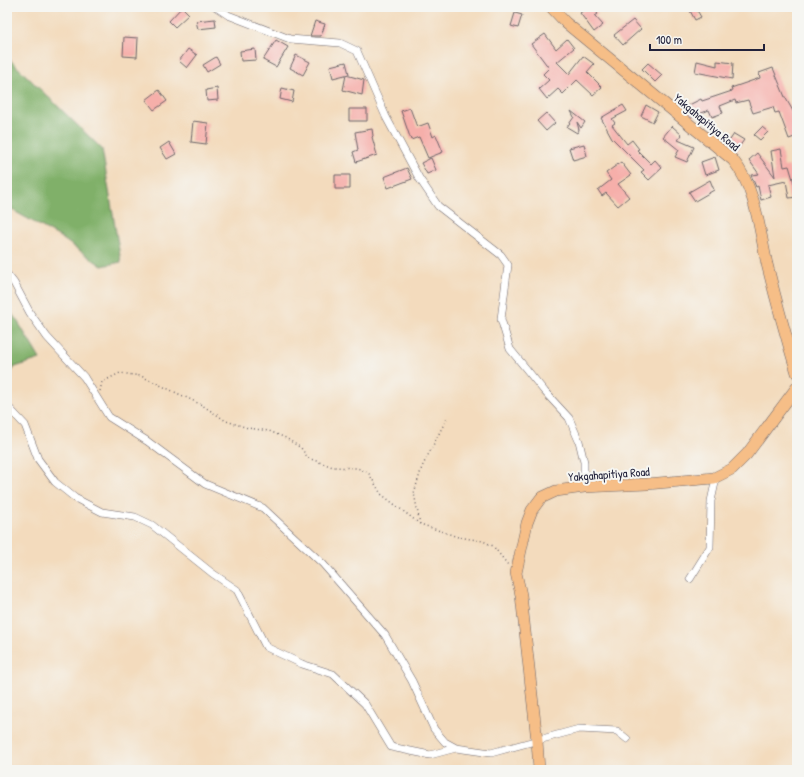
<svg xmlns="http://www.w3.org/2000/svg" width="804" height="777" font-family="'Patrick Hand',sans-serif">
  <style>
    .forest { fill: #80b069; stroke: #516952 }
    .building { fill: #f6afaa }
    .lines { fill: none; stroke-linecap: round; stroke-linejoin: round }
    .minor-casing { stroke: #6b6368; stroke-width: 8 }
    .primary-casing { stroke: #6b6368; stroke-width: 12 }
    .path { stroke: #6b6368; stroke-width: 1.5; stroke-dasharray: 1 3; stroke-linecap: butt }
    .minor { stroke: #fff; stroke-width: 7 }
    .primary { stroke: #f6be87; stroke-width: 11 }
    .labels { text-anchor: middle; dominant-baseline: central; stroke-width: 4; stroke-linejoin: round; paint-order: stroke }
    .street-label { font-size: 12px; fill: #22223b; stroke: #f6f6f2 }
  </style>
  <rect width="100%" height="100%" fill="#f6f6f2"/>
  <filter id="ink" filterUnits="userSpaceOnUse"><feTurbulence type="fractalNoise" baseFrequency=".025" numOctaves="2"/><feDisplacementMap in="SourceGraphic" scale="8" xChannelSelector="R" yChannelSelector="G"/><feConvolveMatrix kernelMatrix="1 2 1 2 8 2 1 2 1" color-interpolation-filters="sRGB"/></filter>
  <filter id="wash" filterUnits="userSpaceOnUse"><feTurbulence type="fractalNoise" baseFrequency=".012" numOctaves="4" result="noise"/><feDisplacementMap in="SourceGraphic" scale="16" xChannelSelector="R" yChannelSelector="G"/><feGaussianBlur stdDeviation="0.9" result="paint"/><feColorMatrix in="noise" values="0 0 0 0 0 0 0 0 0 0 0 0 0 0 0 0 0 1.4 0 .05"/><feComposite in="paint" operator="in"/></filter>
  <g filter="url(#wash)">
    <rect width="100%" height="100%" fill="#f3dbbd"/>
    <!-- forest -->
    <path class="forest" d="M 7,57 L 102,149 L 121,262 L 102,266 L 60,237 L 7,207 Z
      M 7,307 L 18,322 L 40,359 L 15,367 L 7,378 Z"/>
    <g id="blocks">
      <!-- building -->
      <path class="building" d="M 182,7 L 189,14 L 175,27 L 169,21 Z
        M 588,7 L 592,7 L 598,14 L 595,16 L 603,25 L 594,32 L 580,13 Z
        M 688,7 L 695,7 L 701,17 L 695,20 Z
        M 515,13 L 522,15 L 518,28 L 511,26 Z
        M 215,19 L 216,27 L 198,29 L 196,21 Z
        M 633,20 L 641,29 L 623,45 L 614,35 Z
        M 315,21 L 325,24 L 321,36 L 310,36 Z
        M 545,34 L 556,49 L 567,39 L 574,48 L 557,62 L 569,74 L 583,56 L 594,64 L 587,72 L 602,87 L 593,95 L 577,80 L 563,94 L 558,89 L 547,99 L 539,89 L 549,80 L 543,74 L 549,68 L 531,44 Z
        M 124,37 L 138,38 L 137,57 L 123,56 Z
        M 276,40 L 288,47 L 276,67 L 263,60 Z
        M 188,49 L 197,55 L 187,68 L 179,61 Z
        M 255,49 L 256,60 L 241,61 L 240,51 Z
        M 296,55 L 310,62 L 303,75 L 290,68 Z
        M 216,57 L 220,64 L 207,72 L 203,65 Z
        M 697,61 L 717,66 L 717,61 L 733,63 L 732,79 L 695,72 Z
        M 346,62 L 349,74 L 333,78 L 330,66 Z
        M 648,63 L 662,75 L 655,82 L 642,69 Z
        M 773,68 L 785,97 L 797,118 L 797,136 L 789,139 L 779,112 L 775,113 L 773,107 L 753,113 L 748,100 L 736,103 L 735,100 L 720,106 L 723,113 L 712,117 L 709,110 L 692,117 L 687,106 L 701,99 L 702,101 L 732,91 L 731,88 L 760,78 L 759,73 Z
        M 346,75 L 364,80 L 362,95 L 343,90 Z
        M 217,88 L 218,100 L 207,101 L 206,90 Z
        M 282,88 L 294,91 L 292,102 L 280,99 Z
        M 159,90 L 167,101 L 154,110 L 146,100 Z
        M 623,105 L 627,111 L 612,119 L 615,123 L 612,125 L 627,144 L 632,140 L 639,149 L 637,150 L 651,164 L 655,160 L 662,168 L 649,180 L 641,172 L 644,170 L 612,138 L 601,118 Z
        M 646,105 L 658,112 L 653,122 L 641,116 Z
        M 410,108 L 417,127 L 428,123 L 433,137 L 436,135 L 443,152 L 428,158 L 419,137 L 411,140 L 401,111 Z
        M 349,109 L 367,109 L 367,121 L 349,121 Z
        M 571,111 L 585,122 L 581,128 L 577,122 L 579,130 L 577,133 L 567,127 L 574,117 Z
        M 546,113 L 555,123 L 546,131 L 537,121 Z
        M 193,121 L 208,123 L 206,144 L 191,142 Z
        M 672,126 L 682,135 L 678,140 L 694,147 L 687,162 L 675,157 L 679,150 L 663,137 Z
        M 762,127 L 768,132 L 760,140 L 754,135 Z
        M 372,129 L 373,136 L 372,137 L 377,155 L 356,162 L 353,152 L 358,150 L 355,132 Z
        M 715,131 L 730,140 L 734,134 L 744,140 L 736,151 L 713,134 Z
        M 169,142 L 176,154 L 167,159 L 160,148 Z
        M 584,144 L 587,156 L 573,160 L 569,148 Z
        M 781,149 L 784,167 L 789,166 L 795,186 L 796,186 L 797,197 L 789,198 L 786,181 L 768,185 L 771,197 L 761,200 L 758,186 L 756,187 L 751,175 L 759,174 L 749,160 L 757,153 L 775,177 L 771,151 Z
        M 715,157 L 719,170 L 705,175 L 701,162 Z
        M 431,158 L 436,170 L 427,174 L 421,163 Z
        M 621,162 L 631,175 L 618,184 L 629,197 L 618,206 L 606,193 L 602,196 L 598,190 L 611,180 L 606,173 Z
        M 407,168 L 412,179 L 388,188 L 384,177 Z
        M 335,175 L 350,175 L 350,189 L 335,189 Z
        M 710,180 L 714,190 L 695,201 L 689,192 Z"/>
    </g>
  </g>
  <g filter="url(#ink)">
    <use href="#blocks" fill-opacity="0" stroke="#6b6368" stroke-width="1"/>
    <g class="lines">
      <!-- minor casing -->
      <g class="minor-casing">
        <path id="minor" d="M 216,7 L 228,15 L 290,39 L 340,43 L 357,51 L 386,117 L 419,178 L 438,206 L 501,255 L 508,265 L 501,319 L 510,349 L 545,392 L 569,418 L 579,441 L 584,462 L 584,487
          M 7,274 L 14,283 L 30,313 L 47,337 L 84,377 L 109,417 L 147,441 L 205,484 L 263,508 L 323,564 L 385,635 L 412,681 L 434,729 L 445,742 L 456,748
          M 7,407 L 10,409 L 25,425 L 38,459 L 55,482 L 75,498 L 102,512 L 135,517 L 152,525 L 212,573 L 237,590 L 266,647 L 302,664 L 333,674 L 365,704 L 391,747 L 430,755 L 456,748 L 491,753 L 579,729 L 617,731 L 627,739
          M 690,579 L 710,547 L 711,501 L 715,483 L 714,478"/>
      </g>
      <!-- primary casing -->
      <g class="primary-casing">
        <path id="primary" d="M 551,7 L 566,23 L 733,160 C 756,189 759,228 767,264 C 776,300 786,337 797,373
          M 539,770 L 537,741 L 521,595 L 516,573 L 527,523 L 532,510 L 541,498 L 556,491 L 584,487 L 647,484 L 714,478 L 732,469 L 747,454 L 797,387"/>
      </g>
      <!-- path -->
      <path class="path" d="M 100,391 L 102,382 L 120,373 L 141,376 L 202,405 L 226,421 L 248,428 L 269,431 L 286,438 L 301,448 L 308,458 L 333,467 L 357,468 L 368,472 L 381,494 L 420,524 L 458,537 L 483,541 L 493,546 L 508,565
        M 420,524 L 414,493 L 422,467 L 447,418"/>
      <!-- minor -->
      <use href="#minor" class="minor"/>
      <!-- primary -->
      <use href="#primary" class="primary"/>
    </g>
  </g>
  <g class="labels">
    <!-- street labels -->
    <g class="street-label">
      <text transform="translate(707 122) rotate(40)">Yakgahapitiya Road</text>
      <text transform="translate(609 474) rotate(-4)">Yakgahapitiya Road</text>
    </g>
  </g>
  <!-- margin -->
  <rect width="804" height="777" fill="none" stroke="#f6f6f2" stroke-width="24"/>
  <!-- scale -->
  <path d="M650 44v6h114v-6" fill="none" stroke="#22223b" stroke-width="2"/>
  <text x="656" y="44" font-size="12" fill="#22223b" stroke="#f6f6f2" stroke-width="3" paint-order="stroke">100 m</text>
</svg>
